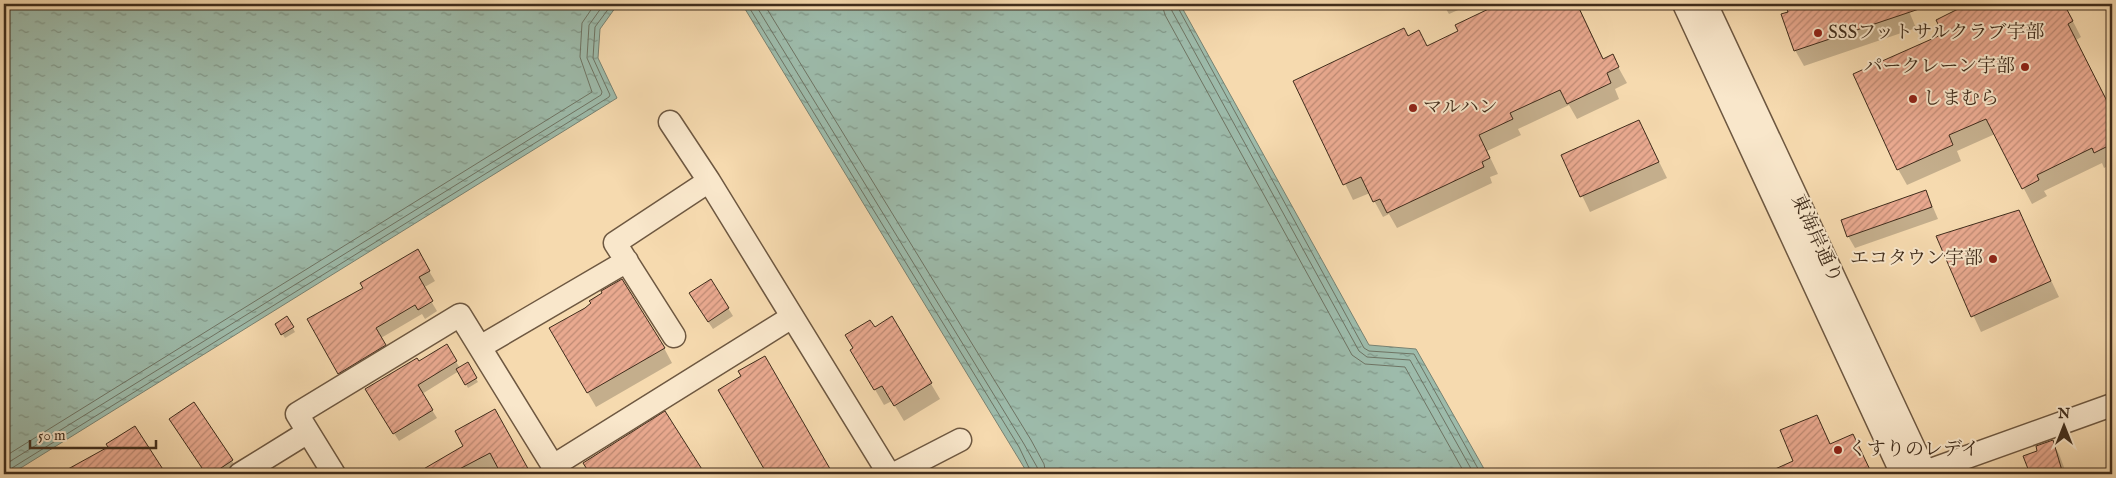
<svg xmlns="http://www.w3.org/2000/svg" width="2116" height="478" font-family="'IM FELL English','Noto Serif JP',serif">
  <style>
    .water { fill: url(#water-ripples); stroke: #788272 }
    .shadow { fill: #0003 }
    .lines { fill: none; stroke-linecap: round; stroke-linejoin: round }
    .shore { stroke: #6e7464; stroke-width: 1 }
    .building { fill: url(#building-hatch); stroke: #402d1c }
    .minor-casing { stroke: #6e5841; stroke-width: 25 }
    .minor { stroke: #f9e7cb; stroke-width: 22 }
    .poi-dot { fill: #8f2418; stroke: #f9e7cb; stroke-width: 2 }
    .labels { text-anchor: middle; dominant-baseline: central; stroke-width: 4; stroke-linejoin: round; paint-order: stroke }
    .poi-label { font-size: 19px; fill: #402d1c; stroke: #f9e7cb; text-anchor: start }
    .street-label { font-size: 19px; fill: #402d1c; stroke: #f9e7cb }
  </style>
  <defs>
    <pattern id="water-ripples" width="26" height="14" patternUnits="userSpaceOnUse" patternTransform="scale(1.25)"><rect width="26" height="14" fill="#9dbbab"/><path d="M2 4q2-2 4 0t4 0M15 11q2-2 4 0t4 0" fill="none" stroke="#81988a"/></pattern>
    <pattern id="building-hatch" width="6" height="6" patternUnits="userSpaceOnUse" patternTransform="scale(1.25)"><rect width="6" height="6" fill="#e9a98f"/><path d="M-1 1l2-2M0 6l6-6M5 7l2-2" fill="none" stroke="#be8a74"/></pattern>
  </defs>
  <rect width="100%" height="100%" fill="#f6daaf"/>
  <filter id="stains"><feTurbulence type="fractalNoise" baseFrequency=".004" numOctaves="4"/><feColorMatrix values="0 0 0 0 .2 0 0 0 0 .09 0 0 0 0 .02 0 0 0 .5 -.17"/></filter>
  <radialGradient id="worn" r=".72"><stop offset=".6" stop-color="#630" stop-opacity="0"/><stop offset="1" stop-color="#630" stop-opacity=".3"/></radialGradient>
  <!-- water -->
  <path class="water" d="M 4,4 L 618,4 L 600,29 L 598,58 L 617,98 L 11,474 L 4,474 Z
    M 742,4 L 1180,4 L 1369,345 L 1416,349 L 1487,474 L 1028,474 Z"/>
  <!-- shadow -->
  <path class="shadow" d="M 1443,4 L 1472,4 L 1449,14 Z
    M 1502,4 L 1585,4 L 1579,7 L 1604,60 L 1612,56 L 1627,83 L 1615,89 L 1619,99 L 1577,119 L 1569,105 L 1518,129 L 1521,135 L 1487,151 L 1498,174 L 1490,177 L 1492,183 L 1397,228 L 1389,214 L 1383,217 L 1370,193 L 1353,200 L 1295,81 L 1408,37 L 1427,47 L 1459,31 L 1457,25 Z
    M 1786,4 L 1906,4 L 1916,28 L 1804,66 L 1795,50 Z
    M 1970,4 L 2064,4 L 2081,37 L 2076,40 L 2112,111 L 2112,164 L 2104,168 L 2102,163 L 2044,191 L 2047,196 L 2032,204 L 1995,134 L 1957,151 L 1961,161 L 1907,185 L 1898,169 L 1944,34 L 1937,20 Z
    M 1639,121 L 1667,178 L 1590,212 L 1563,156 Z
    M 1926,191 L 1938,219 L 1855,248 L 1848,236 Z
    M 2018,211 L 2059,297 L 1981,332 L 1937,237 Z
    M 417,251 L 435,281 L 423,288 L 437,311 L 425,319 L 422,314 L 381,338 L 391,355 L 345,383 L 309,320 L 365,288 Z
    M 695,302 L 728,308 L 733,316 L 713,329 Z
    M 287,318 L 295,332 L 285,338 L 276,324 Z
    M 892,318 L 940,399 L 904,421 L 892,401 L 884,405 L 852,350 L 874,328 Z
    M 551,329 L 664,348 L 672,363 L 596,407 Z
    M 446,346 L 460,368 L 467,364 L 478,382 L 468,388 L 459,371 L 422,394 L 437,418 L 399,441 L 371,398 Z
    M 764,358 L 832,474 L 768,474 L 728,406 L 743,377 Z
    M 495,411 L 531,474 L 503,474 L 498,467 L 484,474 L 418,474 L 464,447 Z
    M 665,413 L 704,474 L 708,471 L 710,474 L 590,474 L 584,463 Z
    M 1817,417 L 1831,445 L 1852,435 L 1872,474 L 1783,474 L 1780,468 L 1794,462 Z
    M 171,420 L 232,461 L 239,473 L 207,474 Z
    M 135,428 L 165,474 L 70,474 L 68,470 L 109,447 Z
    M 2052,442 L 2059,454 L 2065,470 L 2063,471 L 2064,474 L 2031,474 L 2025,457 L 2039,452 Z
    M 981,470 L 984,474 L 974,474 Z"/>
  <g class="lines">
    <!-- shore -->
    <path class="shore" d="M 747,4 L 1019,447 L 1032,474
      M 755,4 L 1024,444 L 1037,467 L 1039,474
      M 764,4 L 1031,440 L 1044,464 L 1046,474
      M 1162,4 L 1165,15 L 1352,355 L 1365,364 L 1405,367 L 1465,474
      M 1170,4 L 1172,11 L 1359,351 L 1367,357 L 1410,360 L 1474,474
      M 1176,4 L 1364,348 L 1369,351 L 1414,354 L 1481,474
      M 4,457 L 592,92 L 580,57 L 582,23 L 595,4
      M 4,468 L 9,462 L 601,95 L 602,92 L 587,58 L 589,25 L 604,4
      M 9,474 L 12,468 L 609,97 L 610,95 L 593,58 L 595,27 L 612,4"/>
  </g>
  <!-- building -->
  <path class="building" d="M 1499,4 L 1577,4 L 1603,59 L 1613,54 L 1619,67 L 1607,73 L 1611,83 L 1567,104 L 1560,90 L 1510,113 L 1513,119 L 1479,135 L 1490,158 L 1482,162 L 1484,167 L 1387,213 L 1380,199 L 1373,202 L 1361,177 L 1343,185 L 1293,81 L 1404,28 L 1408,36 L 1419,30 L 1427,46 L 1458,31 L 1455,25 Z
    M 1785,4 L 1927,4 L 1928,6 L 1794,51 L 1781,14 L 1788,12 Z
    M 1968,4 L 2064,4 L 2073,21 L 2068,24 L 2112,111 L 2112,144 L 2094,153 L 2092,148 L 2037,175 L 2039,180 L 2022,189 L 1986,119 L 1949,135 L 1953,145 L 1897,170 L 1853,74 L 1943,34 L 1936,20 Z
    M 1639,120 L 1659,162 L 1580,197 L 1561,155 Z
    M 1926,190 L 1932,207 L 1847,237 L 1841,220 Z
    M 2019,210 L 2051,281 L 1971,317 L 1936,236 Z
    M 418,249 L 430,271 L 419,277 L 433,301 L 418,310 L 415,305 L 376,328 L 386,345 L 338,374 L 307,319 L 363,288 L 360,283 Z
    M 622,279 L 665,348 L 587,393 L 549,328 L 585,308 L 591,303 L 589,301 L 602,293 L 601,291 Z
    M 711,279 L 729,308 L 708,322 L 689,293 Z
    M 287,316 L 294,327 L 281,335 L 275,324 Z
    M 892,316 L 932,383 L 894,406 L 882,386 L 874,390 L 850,350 L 853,348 L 845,335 L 870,320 L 875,327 Z
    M 447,344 L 457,361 L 418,385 L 433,410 L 393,434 L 365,389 L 417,358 L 419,361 Z
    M 765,356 L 833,474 L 767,474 L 718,390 L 741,376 L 738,371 Z
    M 468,362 L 477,378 L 465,385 L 456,369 Z
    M 194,402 L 233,460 L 212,474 L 206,474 L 169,419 Z
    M 495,409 L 531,474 L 501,474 L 490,453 L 450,474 L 415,474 L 463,446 L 455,431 Z
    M 665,411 L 705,474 L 590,474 L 583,463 Z
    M 1817,415 L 1830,444 L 1853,434 L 1872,474 L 1764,474 L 1793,461 L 1780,430 Z
    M 135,426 L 166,474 L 59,474 L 108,447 L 106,444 Z
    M 2053,440 L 2063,474 L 2030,474 L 2023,456 L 2037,451 L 2036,446 Z"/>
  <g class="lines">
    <!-- minor casing -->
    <g class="minor-casing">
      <path id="minor" d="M 1684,4 L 1902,474
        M 1706,4 L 1926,474
        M 670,122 L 709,181 L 889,474
        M 674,336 L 615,243 L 709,181
        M 480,347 L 627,261
        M 1925,472 L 2112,405
        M 240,474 L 308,432
        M 334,474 L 297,414 L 460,315 L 553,466 L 792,317
        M 894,474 L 960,440"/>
    </g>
    <!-- minor -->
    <use href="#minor" class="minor"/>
  </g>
  <!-- markers -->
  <g class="poi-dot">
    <circle cx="1818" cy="33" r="5"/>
    <circle cx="2025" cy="67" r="5"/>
    <circle cx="1913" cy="99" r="5"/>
    <circle cx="1413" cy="108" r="5"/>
    <circle cx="1993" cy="259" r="5"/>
    <circle cx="1838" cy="450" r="5"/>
  </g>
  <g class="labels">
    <!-- poi labels -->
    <g class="poi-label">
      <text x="1828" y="33">SSSフットサルクラブ宇部</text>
      <text x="2015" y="67" text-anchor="end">パークレーン宇部</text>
      <text x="1923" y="99">しまむら</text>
      <text x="1423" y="108">マルハン</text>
      <text x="1983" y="259" text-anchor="end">エコタウン宇部</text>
      <text x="1848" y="450">くすりのレデイ</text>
    </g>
    <!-- street labels -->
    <g class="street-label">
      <text transform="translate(1816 239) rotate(65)">東海岸通り</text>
    </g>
  </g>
  <!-- margin -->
  <rect width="2116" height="478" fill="none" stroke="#f6daaf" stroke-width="20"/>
  <rect x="5" y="5" width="2106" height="468" fill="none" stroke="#402d1c" stroke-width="2.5"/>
  <rect x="10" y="10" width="2096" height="458" fill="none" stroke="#402d1c"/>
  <!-- north arrow -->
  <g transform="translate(2064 426)" stroke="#f9e7cb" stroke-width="4" paint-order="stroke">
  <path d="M0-4L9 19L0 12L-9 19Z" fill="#402d1c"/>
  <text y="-8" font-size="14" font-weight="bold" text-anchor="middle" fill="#402d1c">N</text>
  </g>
  <!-- scale -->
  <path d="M30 440v8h126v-8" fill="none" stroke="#402d1c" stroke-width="2.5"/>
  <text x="38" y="440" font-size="15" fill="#402d1c" stroke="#f9e7cb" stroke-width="4" paint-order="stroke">50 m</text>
  <rect width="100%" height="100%" filter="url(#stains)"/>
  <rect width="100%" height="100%" fill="url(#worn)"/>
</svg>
